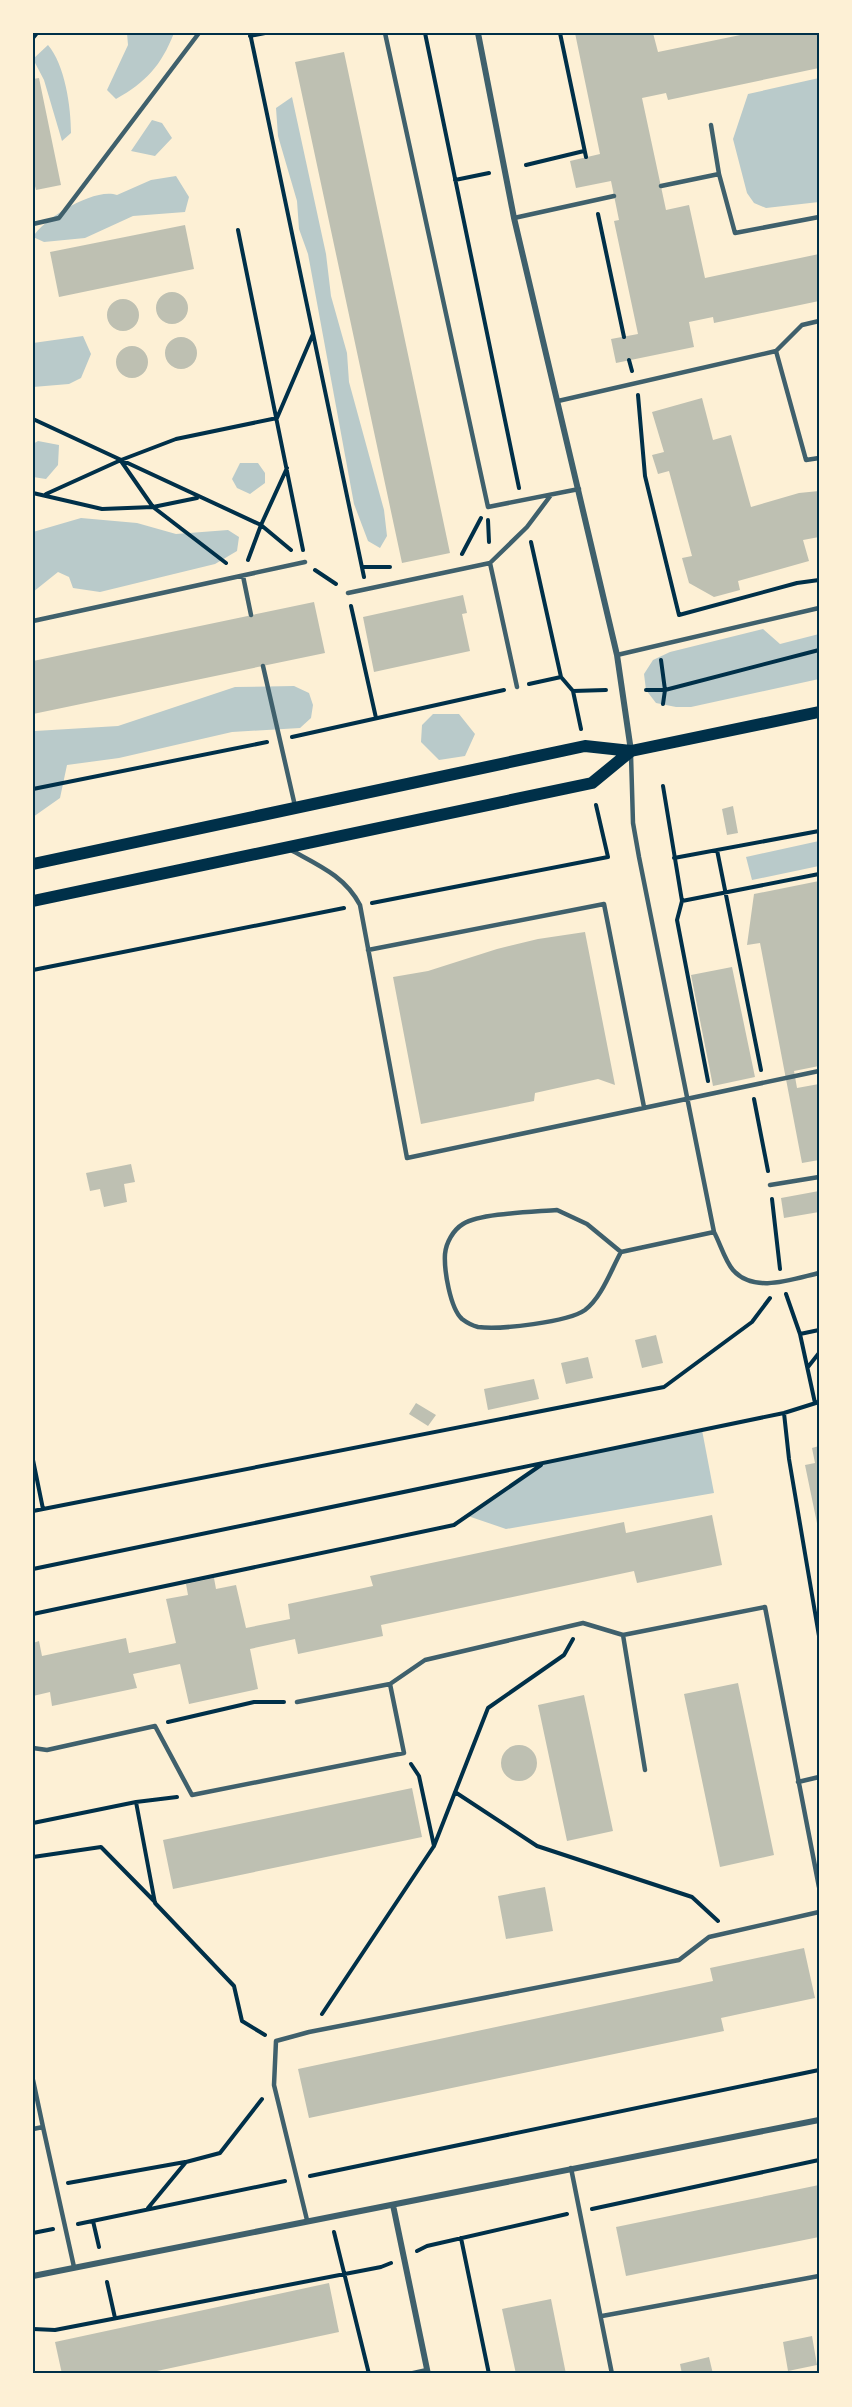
<svg xmlns="http://www.w3.org/2000/svg" width="852" height="2407" font-family="Ubuntu,sans-serif">
  <style>
    .green { fill: #b9caca }
    .building { fill: #bec0b2 }
    .lines { fill: none; stroke-linecap: round; stroke-linejoin: round }
    .path { stroke: #003049; stroke-width: 4 }
    .service { stroke: #3f606c; stroke-width: 4.5 }
    .minor { stroke: #3f606c; stroke-width: 6 }
    .secondary { stroke: #003049; stroke-width: 12 }
    .neatline { fill: none; stroke: #003049; stroke-width: 2 }
  </style>
  <rect width="100%" height="100%" fill="#fdf0d5"/>
  <!-- green -->
  <path class="green" d="M 127,33 L 174,33 C 161,66 146,82 116,99 L 107,90 L 128,45 Z
    M 48,45 C 65,65 71,107 71,133 L 62,141 L 44,80 L 33,59 Z
    M 819,78 L 819,202 L 766,208 L 754,203 L 747,193 L 733,139 L 748,94 Z
    M 292,97 L 326,254 L 331,296 L 347,353 L 349,382 L 384,510 L 387,536 L 380,548 L 368,541 L 354,504 L 308,254 L 299,229 L 297,201 L 278,136 L 276,108 Z
    M 152,120 L 162,123 L 172,138 L 155,156 L 131,151 Z
    M 176,176 L 189,197 L 185,212 L 133,216 L 85,238 L 44,242 L 33,237 C 44,218 95,187 117,195 L 151,180 Z
    M 83,336 L 91,354 L 81,378 L 69,384 L 33,387 L 33,343 Z
    M 38,441 L 59,445 L 58,465 L 46,479 L 33,477 L 33,444 Z
    M 240,463 L 258,463 L 265,473 L 265,483 L 250,494 L 237,488 L 232,479 Z
    M 81,518 L 137,523 L 176,534 L 228,530 L 239,537 L 237,551 L 215,564 L 100,592 L 73,588 L 69,577 L 58,572 L 33,592 L 33,532 Z
    M 763,629 L 780,644 L 819,634 L 819,679 L 691,707 L 676,707 L 656,703 L 646,690 L 644,674 L 653,660 L 670,652 Z
    M 294,686 L 309,693 L 313,705 L 311,718 L 300,728 L 232,732 L 119,758 L 67,765 L 60,798 L 33,817 L 33,733 L 35,731 L 118,726 L 235,687 Z
    M 433,714 L 459,714 L 475,734 L 465,756 L 439,760 L 421,742 L 422,725 Z
    M 819,841 L 819,866 L 752,880 L 746,857 Z
    M 702,1430 L 714,1493 L 506,1529 L 468,1516 L 545,1463 Z"/>
  <!-- building -->
  <path class="building" d="M 575,33 L 653,33 L 658,52 L 750,33 L 819,33 L 819,68 L 668,100 L 666,93 L 642,98 L 666,210 L 689,205 L 705,278 L 819,254 L 819,301 L 714,323 L 713,317 L 689,322 L 694,347 L 616,363 L 611,339 L 638,334 L 614,221 L 619,220 L 611,181 L 576,188 L 570,161 L 600,154 Z
    M 344,52 L 450,553 L 402,563 L 295,62 Z
    M 39,78 L 61,185 L 36,190 L 33,178 L 33,79 Z
    M 185,225 L 194,269 L 59,297 L 50,252 Z
    M156 308a16 16 0 1 1 32 0a16 16 0 1 1-32 0Z
    M107 315a16 16 0 1 1 32 0a16 16 0 1 1-32 0Z
    M165 353a16 16 0 1 1 32 0a16 16 0 1 1-32 0Z
    M116 362a16 16 0 1 1 32 0a16 16 0 1 1-32 0Z
    M 702,398 L 713,440 L 731,435 L 751,507 L 799,493 L 819,491 L 819,537 L 803,540 L 809,561 L 738,581 L 740,590 L 714,597 L 689,583 L 682,558 L 692,556 L 669,471 L 658,474 L 652,455 L 664,452 L 652,412 Z
    M 463,595 L 467,613 L 462,614 L 470,651 L 374,672 L 363,617 Z
    M 314,602 L 325,653 L 33,714 L 33,661 Z
    M 733,806 L 738,833 L 727,835 L 722,809 Z
    M 819,881 L 819,1066 L 794,1071 L 797,1088 L 819,1084 L 819,1160 L 802,1163 L 760,943 L 747,945 L 754,894 Z
    M 585,932 L 615,1085 L 598,1079 L 535,1093 L 534,1101 L 421,1124 L 393,977 L 428,971 L 497,949 L 538,939 Z
    M 732,967 L 755,1077 L 713,1086 L 691,975 Z
    M 131,1164 L 135,1182 L 124,1184 L 127,1202 L 104,1207 L 100,1189 L 90,1191 L 86,1173 Z
    M 819,1191 L 819,1212 L 784,1218 L 781,1198 Z
    M 656,1335 L 663,1363 L 642,1368 L 635,1340 Z
    M 588,1357 L 593,1378 L 566,1384 L 561,1363 Z
    M 534,1379 L 539,1399 L 488,1410 L 484,1389 Z
    M 416,1403 L 436,1415 L 428,1426 L 409,1414 Z
    M 819,1446 L 819,1528 L 818,1528 L 805,1465 L 815,1463 L 812,1448 Z
    M 712,1515 L 722,1565 L 637,1583 L 634,1571 L 381,1625 L 383,1636 L 298,1654 L 295,1639 L 250,1649 L 258,1689 L 189,1704 L 180,1664 L 133,1674 L 137,1688 L 52,1706 L 50,1692 L 33,1696 L 33,1643 L 39,1641 L 42,1656 L 126,1638 L 129,1653 L 176,1643 L 166,1599 L 188,1595 L 186,1584 L 214,1578 L 216,1589 L 236,1585 L 246,1628 L 290,1619 L 288,1604 L 373,1586 L 370,1576 L 624,1522 L 626,1533 Z
    M 738,1683 L 774,1855 L 720,1867 L 684,1694 Z
    M 584,1695 L 613,1831 L 567,1841 L 538,1705 Z
    M501 1763a18 18 0 1 1 36 0a18 18 0 1 1-36 0Z
    M 412,1788 L 422,1837 L 173,1889 L 163,1840 Z
    M 545,1887 L 553,1931 L 506,1939 L 498,1896 Z
    M 804,1948 L 815,1998 L 721,2018 L 724,2031 L 309,2118 L 298,2069 L 713,1981 L 710,1968 Z
    M 819,2185 L 819,2237 L 626,2276 L 616,2227 Z
    M 329,2283 L 339,2332 L 143,2374 L 62,2374 L 55,2342 Z
    M 551,2299 L 566,2374 L 516,2374 L 502,2309 Z
    M 812,2336 L 817,2365 L 788,2371 L 783,2342 Z
    M 709,2357 L 713,2374 L 682,2374 L 680,2364 Z"/>
  <g class="lines">
    <!-- path -->
    <path class="path" d="M 250,33 L 364,577
      M 425,33 L 519,488
      M 560,33 L 586,157
      M 250,36 L 265,33
      M 33,38 L 37,33
      M 526,165 L 584,151
      M 455,180 L 489,173
      M 598,214 L 624,337
      M 238,230 L 303,550
      M 629,360 L 632,371
      M 638,395 L 645,476 L 679,615 L 797,583 L 819,580
      M 33,419 L 261,525 L 291,550
      M 121,461 L 153,507 L 226,563
      M 33,493 L 102,509 L 153,507 L 197,498
      M 46,494 L 121,460 L 176,439 L 277,418 L 313,334
      M 488,520 L 489,542
      M 531,542 L 561,677 L 573,691 L 581,729
      M 462,554 L 481,518
      M 248,560 L 261,525 L 287,468
      M 362,567 L 390,567
      M 315,570 L 336,584
      M 351,606 L 376,718
      M 661,660 L 665,690 L 663,704
      M 529,684 L 561,677
      M 646,690 L 665,690 L 819,650
      M 573,691 L 606,690
      M 292,737 L 504,690
      M 663,786 L 682,901 L 677,920 L 708,1081
      M 33,789 L 267,742
      M 717,850 L 761,1070
      M 674,858 L 819,831
      M 682,901 L 819,874
      M 372,903 L 608,857 L 596,805
      M 33,970 L 344,908
      M 754,1099 L 768,1171
      M 772,1199 L 780,1269
      M 786,1294 L 800,1334 L 815,1403
      M 800,1334 L 819,1330
      M 808,1367 L 819,1353
      M 784,1413 L 789,1459 L 819,1636
      M 33,1460 L 43,1509
      M 33,1511 L 664,1387 L 752,1322 L 770,1298
      M 33,1569 L 784,1413 L 819,1402
      M 33,1614 L 454,1525 L 541,1465
      M 168,1722 L 254,1702 L 284,1702
      M 411,1764 L 419,1776 L 434,1846
      M 455,1792 L 537,1846 L 692,1897 L 718,1921
      M 136,1802 L 155,1903 L 234,1986 L 242,2021 L 265,2035
      M 33,1823 L 136,1802 L 177,1797
      M 33,1857 L 101,1847 L 155,1902
      M 322,2014 L 434,1846 L 488,1708 L 564,1655 L 573,1639
      M 310,2176 L 819,2070
      M 68,2183 L 185,2162
      M 148,2208 L 186,2162 L 220,2153 L 262,2099
      M 592,2209 L 819,2160
      M 93,2221 L 99,2247
      M 78,2224 L 285,2181
      M 334,2232 L 369,2374
      M 33,2233 L 53,2229
      M 461,2238 L 489,2374
      M 417,2251 L 427,2246 L 567,2214
      M 107,2282 L 115,2318
      M 33,2329 L 55,2330 L 381,2267 L 391,2263"/>
    <!-- service -->
    <path class="service" d="M 385,33 L 488,507 L 579,489
      M 711,125 L 719,174 L 735,233 L 819,217
      M 661,186 L 719,174
      M 514,218 L 614,196
      M 33,224 L 59,218 L 199,33
      M 776,351 L 802,325 L 819,321
      M 558,401 L 776,351 L 806,460 L 819,458
      M 490,563 L 517,687
      M 243,576 L 251,615
      M 348,593 L 490,563 L 527,527 L 551,495
      M 33,621 L 305,562
      M 617,655 L 819,608
      M 263,666 L 295,806
      M 631,755 L 633,823 L 639,857 L 714,1232 C 720,1243 725,1261 733,1270 C 754,1294 793,1279 819,1273
      M 291,850 C 318,865 345,876 360,905 L 407,1158 L 819,1071
      M 368,950 L 604,904 L 644,1107
      M 770,1185 L 819,1177
      M 557,1210 L 587,1224 L 621,1252 C 611,1270 602,1297 585,1310 C 568,1322 500,1330 478,1327 C 474,1326 466,1322 462,1319 C 450,1308 444,1270 445,1254 C 446,1243 453,1230 463,1224 C 481,1213 534,1212 557,1210 Z
      M 621,1252 L 714,1232
      M 623,1635 L 645,1770
      M 297,1702 L 390,1684
      M 33,1748 L 47,1750 L 155,1726 L 192,1795 L 404,1753 L 390,1684 L 425,1660 L 583,1623 L 623,1635 L 765,1607 L 819,1887
      M 798,1782 L 819,1777
      M 33,2080 L 43,2127
      M 33,2129 L 43,2127 L 74,2267
      M 571,2168 L 612,2374
      M 307,2220 L 274,2085 L 276,2041 L 309,2032 L 679,1960 L 709,1937 L 819,1912
      M 602,2316 L 819,2276
      M 409,2374 L 427,2370"/>
    <!-- minor -->
    <path class="minor" d="M 478,33 L 514,218 L 617,655 L 631,751
      M 393,2205 L 428,2374
      M 33,2276 L 819,2120"/>
    <!-- secondary -->
    <path class="secondary" d="M 33,864 L 585,746 L 631,751 L 819,712
      M 33,901 L 592,783 L 631,751"/>
  </g>
  <!-- border -->
  <rect width="852" height="2407" fill="none" stroke="#fdf0d5" stroke-width="69"/>
  <rect x="34" y="34" width="784" height="2338" class="neatline"/>
</svg>
